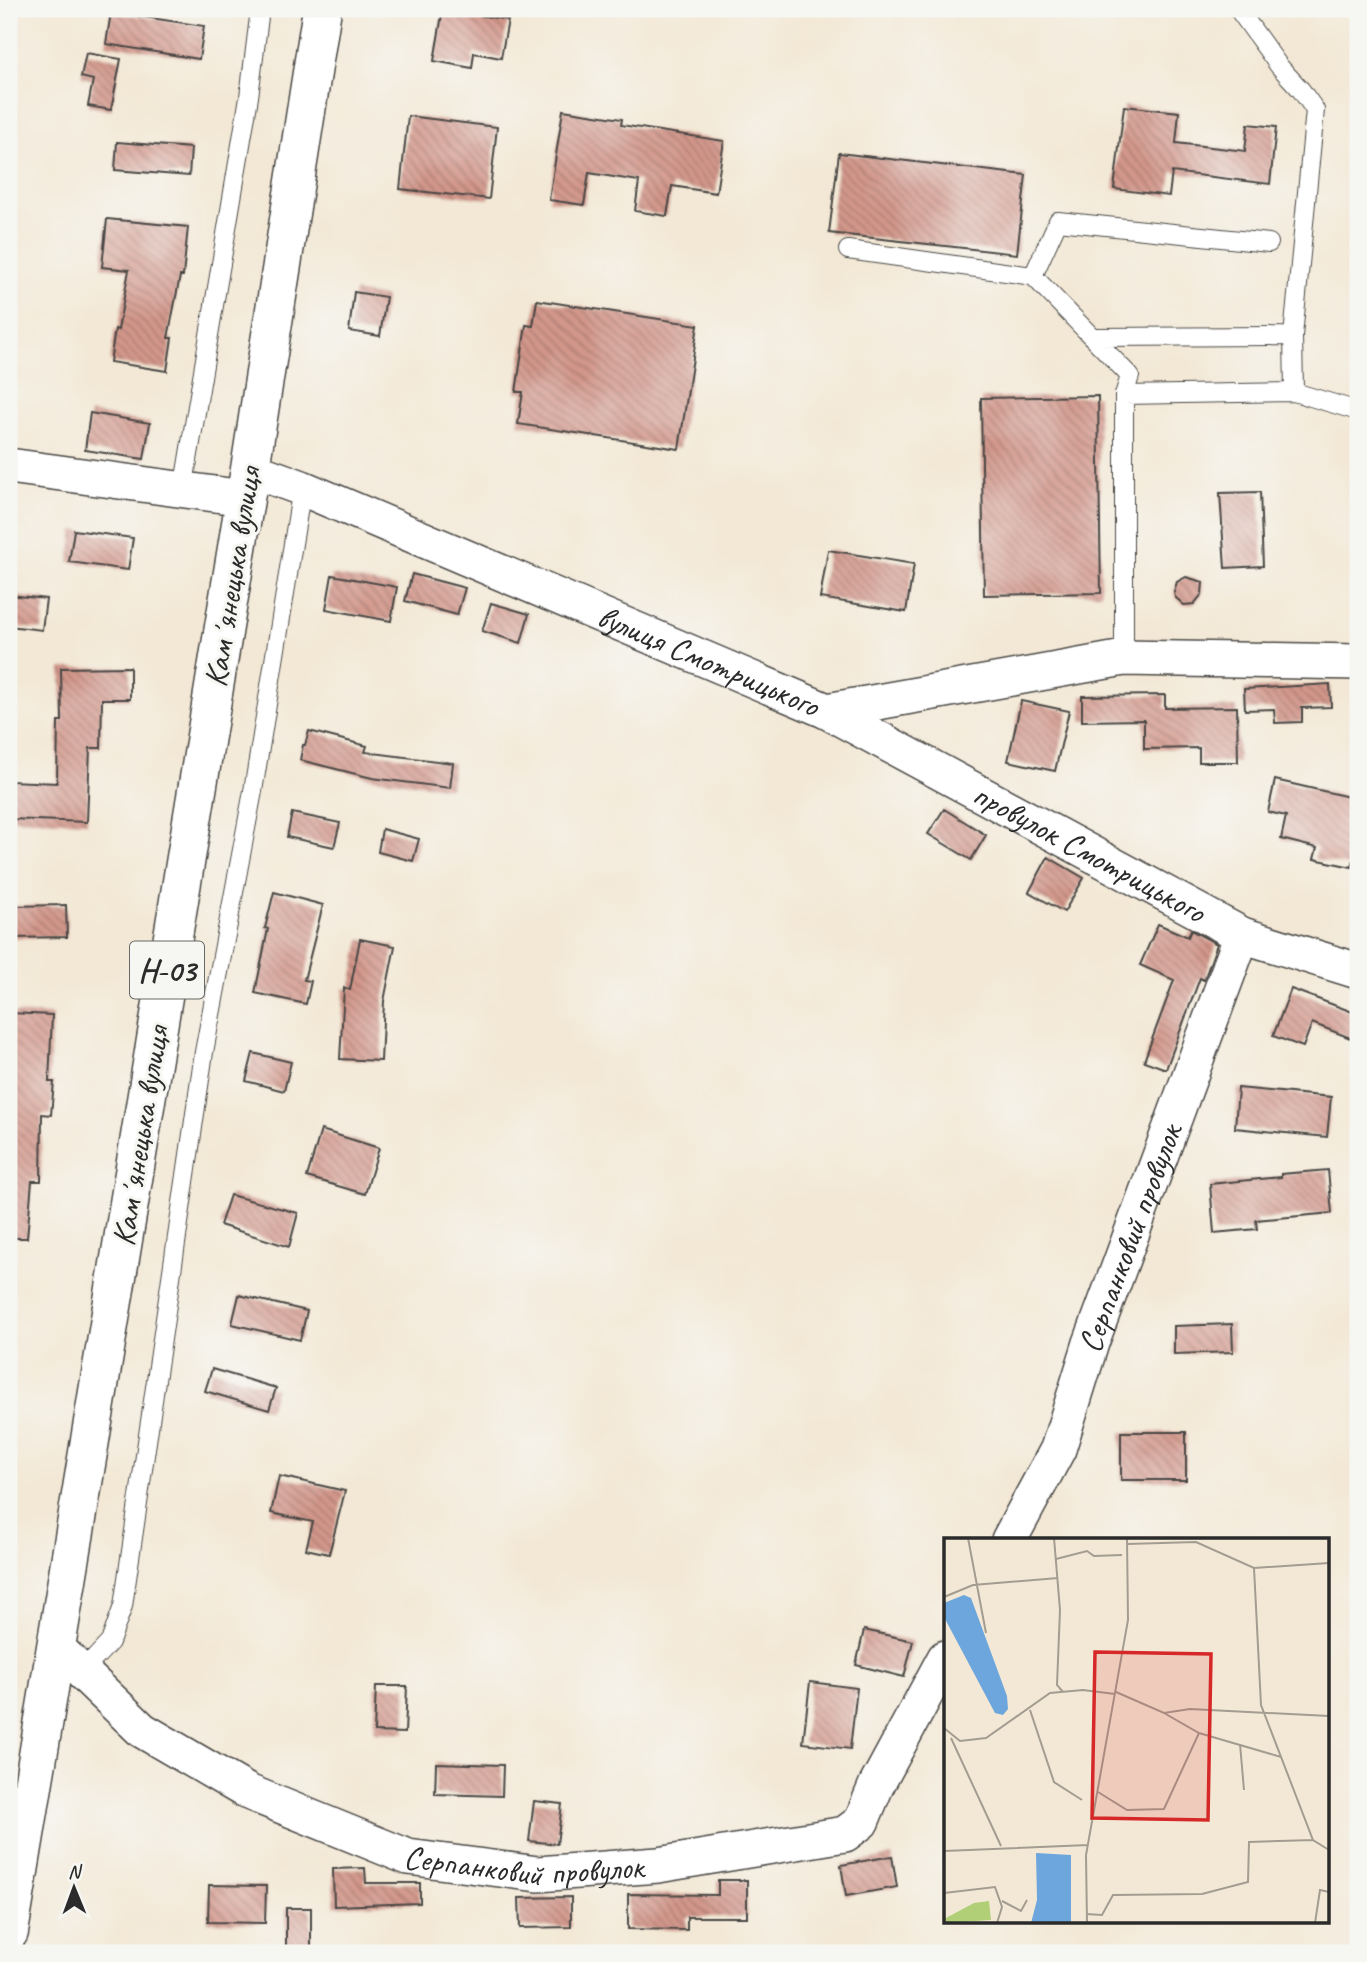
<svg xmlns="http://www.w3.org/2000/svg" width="1367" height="1962" font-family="Caveat,sans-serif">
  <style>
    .building { fill: url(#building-back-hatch) }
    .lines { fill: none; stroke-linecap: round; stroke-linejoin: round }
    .service-casing { stroke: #494744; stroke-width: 20 }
    .minor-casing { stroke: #494744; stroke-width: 38 }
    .primary-casing { stroke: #494744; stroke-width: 41 }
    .service { stroke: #fff; stroke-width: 18 }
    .minor { stroke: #fff; stroke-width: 35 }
    .primary { stroke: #fff; stroke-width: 38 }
    .labels { text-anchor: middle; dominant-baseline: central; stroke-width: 6; stroke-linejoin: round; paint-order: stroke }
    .shield { fill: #f6f6f2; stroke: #686867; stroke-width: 2 }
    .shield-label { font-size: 32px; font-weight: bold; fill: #2b2b2b }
    .street-label { font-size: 33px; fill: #2b2b2b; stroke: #f6f6f2 }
    .inset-road { fill: none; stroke: #a39c91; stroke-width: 2 }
    .view { fill: #d62828; fill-opacity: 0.15; stroke: #d62828; stroke-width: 3.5 }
    .inset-edge { fill: none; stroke: #2b2b2b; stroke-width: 3.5 }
  </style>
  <defs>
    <pattern id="building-back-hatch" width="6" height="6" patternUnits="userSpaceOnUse" patternTransform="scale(1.75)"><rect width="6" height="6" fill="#d3978b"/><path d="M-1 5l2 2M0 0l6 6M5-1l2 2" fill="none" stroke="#ab7b72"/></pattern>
  </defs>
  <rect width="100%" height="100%" fill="#f6f6f2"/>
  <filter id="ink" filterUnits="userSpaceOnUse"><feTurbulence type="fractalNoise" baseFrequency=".0143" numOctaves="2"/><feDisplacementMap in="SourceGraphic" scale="14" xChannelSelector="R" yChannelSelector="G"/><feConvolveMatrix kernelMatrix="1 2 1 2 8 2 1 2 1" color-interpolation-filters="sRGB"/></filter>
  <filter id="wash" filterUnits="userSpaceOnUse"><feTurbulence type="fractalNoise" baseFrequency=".00686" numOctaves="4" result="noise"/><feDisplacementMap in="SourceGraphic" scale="28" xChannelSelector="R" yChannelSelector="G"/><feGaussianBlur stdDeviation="1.57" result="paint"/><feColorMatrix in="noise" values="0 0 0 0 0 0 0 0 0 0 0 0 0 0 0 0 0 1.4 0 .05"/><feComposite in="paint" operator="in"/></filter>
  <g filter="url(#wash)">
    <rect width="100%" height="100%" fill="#f3e8d5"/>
    <g id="blocks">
      <!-- building -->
      <path class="building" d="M 443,9 L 508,20 L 501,58 L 474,53 L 472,68 L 434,61 Z
        M 111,12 L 204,26 L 199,59 L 106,44 Z
        M 86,53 L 121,59 L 111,110 L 88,106 L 93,80 L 81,77 Z
        M 1124,106 L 1179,112 L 1176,143 L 1245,151 L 1248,124 L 1276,127 L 1270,184 L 1172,172 L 1169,196 L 1114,189 Z
        M 563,110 L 622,119 L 621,125 L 724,141 L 716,193 L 672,186 L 667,216 L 635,211 L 639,181 L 589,173 L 584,205 L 549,200 Z
        M 408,116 L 497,127 L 489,199 L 400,189 Z
        M 117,142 L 191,148 L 189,176 L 115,170 Z
        M 839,153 L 1026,175 L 1017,254 L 829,233 Z
        M 107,219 L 188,227 L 183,276 L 180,276 L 168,338 L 172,338 L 167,371 L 110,362 L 115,329 L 118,330 L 129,270 L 102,267 Z
        M 354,292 L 386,297 L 380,336 L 349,331 Z
        M 537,300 L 698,325 L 679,449 L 518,424 L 523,392 L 516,392 L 526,325 L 533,326 Z
        M 1098,396 L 1101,593 L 984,595 L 981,398 Z
        M 90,413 L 150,423 L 144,459 L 85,450 Z
        M 1260,492 L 1263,566 L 1225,568 L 1220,493 Z
        M 74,530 L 133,538 L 128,570 L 69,562 Z
        M 828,550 L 914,564 L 906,612 L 820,598 Z
        M 412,574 L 465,588 L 457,615 L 405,601 Z
        M 332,575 L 397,587 L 391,621 L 326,609 Z
        M 1186,577 L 1203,582 L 1202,594 L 1194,604 L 1184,605 L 1175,597 L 1174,592 L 1177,582 Z
        M 9,595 L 46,599 L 42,630 L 9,626 Z
        M 491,603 L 529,614 L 521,643 L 482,631 Z
        M 130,667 L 130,699 L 102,699 L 101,748 L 90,748 L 87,822 L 9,819 L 9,781 L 57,783 L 58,721 L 62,721 L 61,668 Z
        M 1330,684 L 1331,707 L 1302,708 L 1302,722 L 1275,723 L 1274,709 L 1245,710 L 1244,689 Z
        M 1165,695 L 1165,708 L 1237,707 L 1238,762 L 1199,762 L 1199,748 L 1144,749 L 1144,720 L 1082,721 L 1082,696 Z
        M 1021,701 L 1069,711 L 1055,771 L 1008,761 Z
        M 309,731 L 367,746 L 365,752 L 453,763 L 450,788 L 372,778 L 300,760 L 303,745 L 305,745 Z
        M 1275,780 L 1358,799 L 1358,842 L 1352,867 L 1314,859 L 1317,848 L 1281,839 L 1286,816 L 1268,812 Z
        M 944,809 L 986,835 L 971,860 L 928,834 Z
        M 292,813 L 340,823 L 334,847 L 287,837 Z
        M 382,829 L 419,839 L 413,861 L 378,852 Z
        M 1048,857 L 1084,878 L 1064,912 L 1029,892 Z
        M 274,892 L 323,905 L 304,980 L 311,981 L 306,1004 L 255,993 L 268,929 L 265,928 Z
        M 66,905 L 67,937 L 10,938 L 9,906 Z
        M 1158,924 L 1188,937 L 1191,930 L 1217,944 L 1204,980 L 1200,978 L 1166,1069 L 1144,1061 L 1174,980 L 1140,965 Z
        M 360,939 L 395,946 L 384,1001 L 381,1061 L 340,1059 L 344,988 L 350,990 Z
        M 1291,989 L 1358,1014 L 1358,1041 L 1312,1023 L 1303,1047 L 1273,1036 Z
        M 10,1013 L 52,1015 L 49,1082 L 54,1082 L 51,1115 L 42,1114 L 41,1181 L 32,1181 L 27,1238 L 9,1238 Z
        M 253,1053 L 291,1062 L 284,1091 L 246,1081 Z
        M 1238,1088 L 1331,1097 L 1327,1137 L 1235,1128 Z
        M 321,1130 L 379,1148 L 365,1194 L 307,1177 Z
        M 1328,1170 L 1332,1213 L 1256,1220 L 1257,1229 L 1214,1233 L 1210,1184 L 1281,1177 L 1281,1174 Z
        M 230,1195 L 298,1213 L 289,1247 L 220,1225 Z
        M 239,1295 L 307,1311 L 300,1340 L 232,1324 Z
        M 1232,1324 L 1233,1352 L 1174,1354 L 1174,1326 Z
        M 212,1369 L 276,1388 L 269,1410 L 205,1391 Z
        M 1121,1432 L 1186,1432 L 1186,1480 L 1121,1480 Z
        M 279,1476 L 345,1491 L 329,1554 L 306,1549 L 313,1522 L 271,1513 Z
        M 864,1630 L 913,1641 L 904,1677 L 856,1665 Z
        M 810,1682 L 857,1688 L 850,1749 L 803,1743 Z
        M 376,1686 L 407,1686 L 405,1733 L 374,1732 Z
        M 436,1763 L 503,1765 L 502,1796 L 435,1794 Z
        M 534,1801 L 562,1804 L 557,1844 L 529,1841 Z
        M 892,1856 L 897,1887 L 846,1896 L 841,1865 Z
        M 365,1868 L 366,1883 L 420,1883 L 420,1903 L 334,1906 L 333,1869 Z
        M 718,1880 L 747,1880 L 747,1917 L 687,1917 L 687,1930 L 628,1929 L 628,1894 L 718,1895 Z
        M 209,1885 L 266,1886 L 265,1923 L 208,1922 Z
        M 571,1897 L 571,1927 L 520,1928 L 519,1898 Z
        M 286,1908 L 311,1908 L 311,1953 L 286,1953 Z"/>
    </g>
  </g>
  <g filter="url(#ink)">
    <use href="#blocks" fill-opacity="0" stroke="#494744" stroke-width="2"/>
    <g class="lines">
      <!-- service casing -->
      <g class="service-casing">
        <path id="service" d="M 1238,9 L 1279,66 L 1301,90 L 1315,110 L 1293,336 L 1294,392
          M 848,250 L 1033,276 L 1130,376 L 1124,395
          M 1033,276 L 1058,221 L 1269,243
          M 1094,337 L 1293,336
          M 183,490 L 249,97 L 260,9
          M 1124,658 L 1124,395 L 1294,392 L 1358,411
          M 82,1672 L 110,1642 L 123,1606 L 204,1052 L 253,791 L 302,488"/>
      </g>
      <!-- minor casing -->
      <g class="minor-casing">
        <g id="minor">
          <path d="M 9,466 L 244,498"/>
          <path id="s1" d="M 250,469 L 302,488 L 827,711 L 1124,658 L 1358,662"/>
          <path id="s2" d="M 827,711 L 1242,935 L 1358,971"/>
          <path id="s3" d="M 1009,1540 L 1058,1449 L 1091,1343 L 1242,935"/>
          <path id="s4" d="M 57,1648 L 142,1730 L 248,1792 L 408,1857 L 538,1874 L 658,1865 L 845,1834 L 861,1822 L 876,1786 L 945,1658"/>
        </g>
      </g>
      <!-- primary casing -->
      <g class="primary-casing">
        <path id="primary" d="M 9,1932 L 250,469 L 322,9"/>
      </g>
      <!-- service -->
      <use href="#service" class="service"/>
      <!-- minor -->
      <use href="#minor" class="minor"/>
      <!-- primary -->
      <use href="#primary" class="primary"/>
    </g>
  </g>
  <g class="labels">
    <!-- shield labels -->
    <rect class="shield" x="130" y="941.5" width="74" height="57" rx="5"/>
    <g class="shield-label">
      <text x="167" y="970">Н-03</text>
    </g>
    <!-- street labels -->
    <g class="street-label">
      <text transform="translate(232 577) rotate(-81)">Камʼянецька вулиця</text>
      <text stroke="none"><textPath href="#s1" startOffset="497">вулиця Смотрицького</textPath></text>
      <text stroke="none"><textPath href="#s2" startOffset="298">провулок Смотрицького</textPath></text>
      <text transform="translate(140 1136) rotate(-81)">Камʼянецька вулиця</text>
      <text stroke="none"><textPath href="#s3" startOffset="326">Серпанковий провулок</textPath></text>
      <text stroke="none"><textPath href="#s4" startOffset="530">Серпанковий провулок</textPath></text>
    </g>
  </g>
  <!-- overview -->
  <g transform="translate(944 1538)">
    <rect width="385" height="385" fill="#f3e8d5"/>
    <path d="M 45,363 L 47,382 L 0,385 L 0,381 L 30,365 Z" fill="#b0cf77"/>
    <path d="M 20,57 L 27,60 L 63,158 L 64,171 L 59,177 L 51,175 L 0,79 L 0,65 ZM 92,315 L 127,317 L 127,385 L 87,385 L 93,362 Z" fill="#6ca6dc"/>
    <path class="inset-road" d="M 24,0 L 42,95M 110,0 L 116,72 L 113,147 L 119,154M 183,6 L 252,4 L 310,30 L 385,25M 112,21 L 143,13 L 150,18 L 178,17M 310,30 L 317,167 L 369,302 L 385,312M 0,59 L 29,47 L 114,40M 172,154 L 220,175 L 246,171 L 385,178M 86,172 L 110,244 L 138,262M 220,175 L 255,195 L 337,219M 0,190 L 16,203 L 42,200 L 106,155 L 139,152 L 171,156M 7,200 L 57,308M 296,206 L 300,252M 154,254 L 183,272 L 220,271 L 255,195M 0,313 L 144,307M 0,355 L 51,349 L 58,369 L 53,385M 58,363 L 77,373 L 83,362M 142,376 L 158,377 L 169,357 L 258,356 L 304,344 L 305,304 L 369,302M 143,385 L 142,317 L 184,82 L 183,0M 371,385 L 376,352 L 385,354"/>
    <path class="view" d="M 151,114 L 267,116 L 264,282 L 148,280 Z"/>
    <rect width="385" height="385" class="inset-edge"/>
  </g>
  <!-- margin -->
  <rect width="1367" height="1962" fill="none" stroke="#f6f6f2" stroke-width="35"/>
  <!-- north arrow -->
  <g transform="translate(74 1888) rotate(359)" stroke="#f6f6f2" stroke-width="5" paint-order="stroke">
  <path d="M0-5L12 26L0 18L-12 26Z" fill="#2b2b2b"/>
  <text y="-10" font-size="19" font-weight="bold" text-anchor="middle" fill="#2b2b2b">N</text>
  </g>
</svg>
